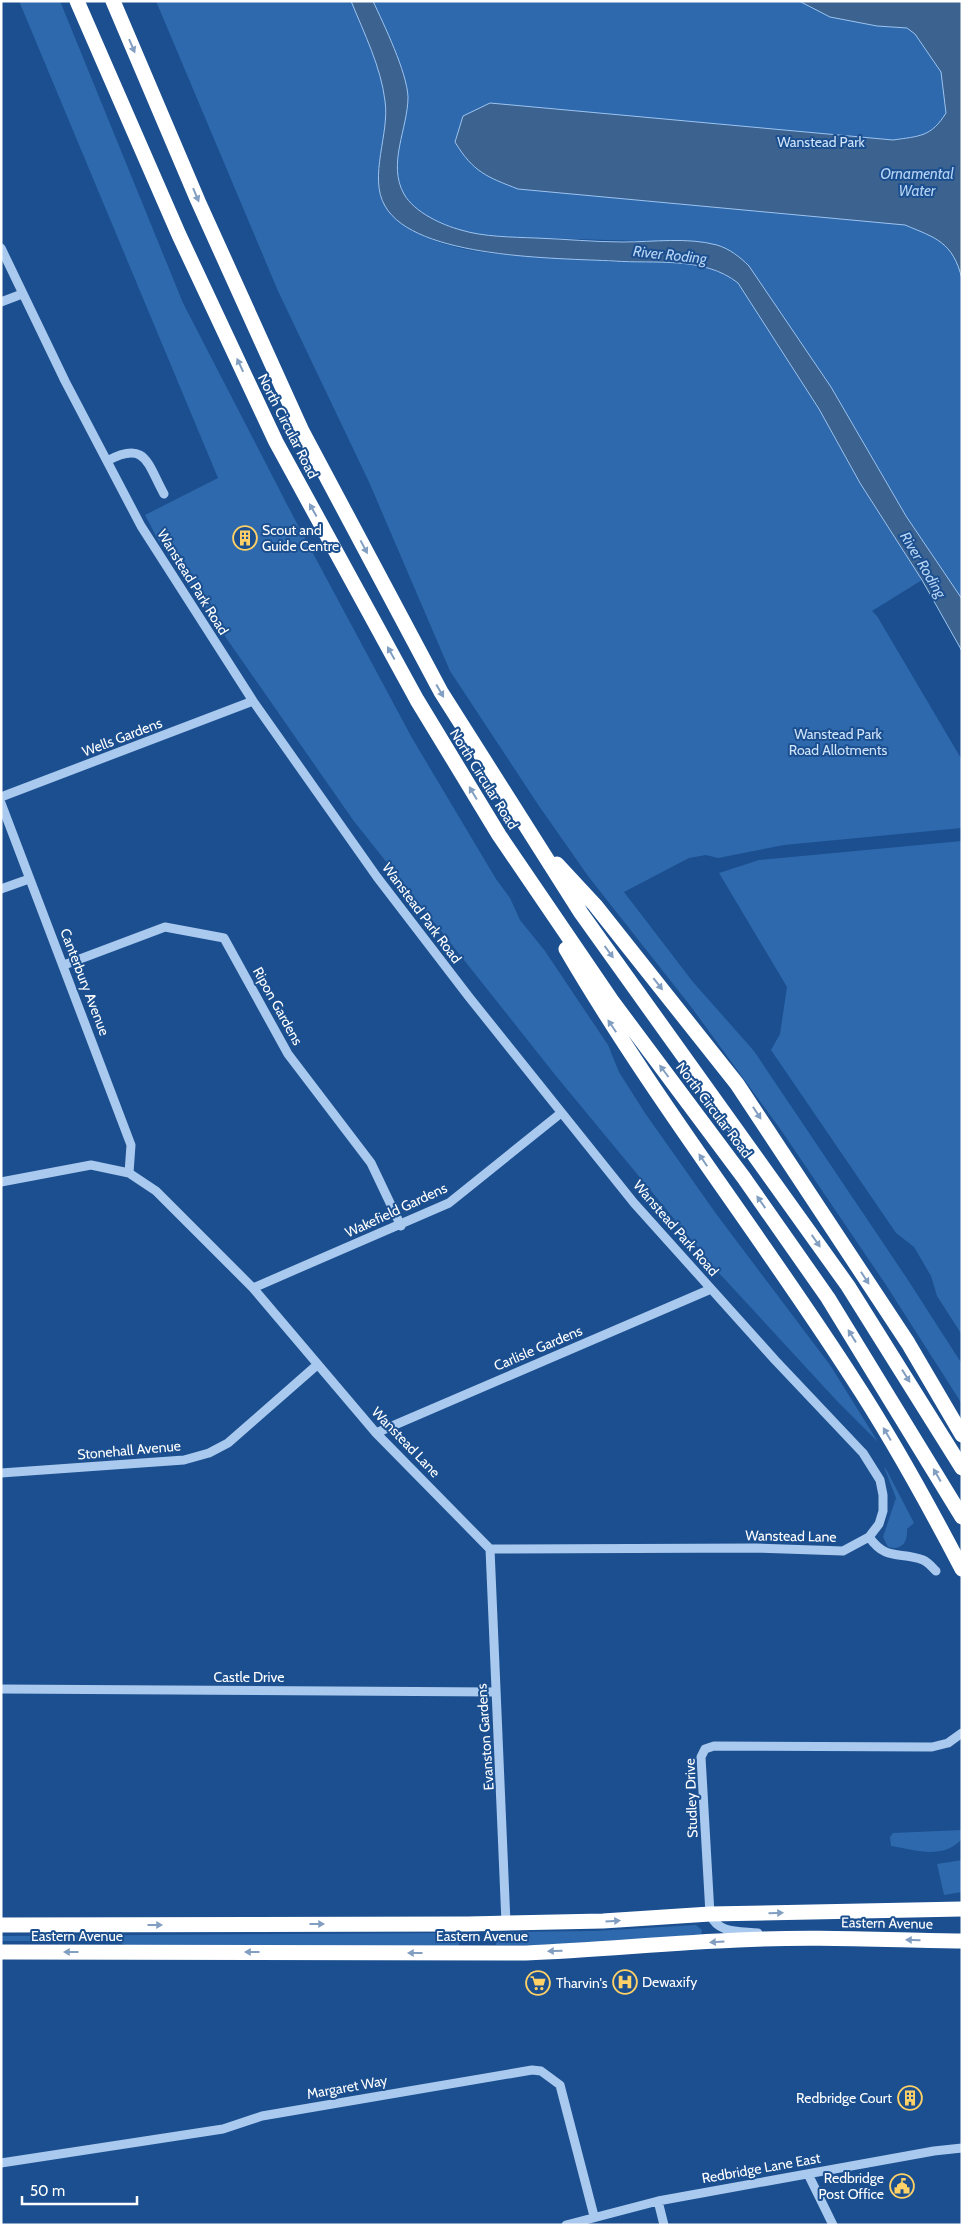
<svg xmlns="http://www.w3.org/2000/svg" width="963" height="2226" font-family="Cabin,sans-serif">
  <style>
    .green { fill: #2e69ad }
    .water { fill: #3c6290; stroke: #9cc4f0 }
    .lines { fill: none; stroke-linecap: round; stroke-linejoin: round }
    .minor { stroke: #a9c9ee; stroke-width: 9 }
    .highway { stroke: #fff; stroke-width: 15 }
    .oneway { fill: #829ec1 }
    .labels { text-anchor: middle; dominant-baseline: central; stroke-width: 4; stroke-linejoin: round; paint-order: stroke }
    .park-label { font-size: 14px; fill: #cfe3fa; stroke: #1b4f8f }
    .street-label { font-size: 14px; fill: #fff; stroke: #1b4f8f }
    .poi-label { font-size: 14px; fill: #fff; stroke: #1b4f8f; text-anchor: start }
    .water-label { font-size: 15px; font-style: italic; fill: #b5d3f5; stroke: #1b4f8f }
  </style>
  <rect width="100%" height="100%" fill="#1b4f8f"/>
  <!-- green -->
  <path class="green" d="M 19,1 L 60,1 L 183,303 L 293,516 L 412,738 L 496,879 L 510,898 L 520,920 L 545,951 L 608,1045 L 619,1072 L 645,1113 L 717,1215 L 830,1365 L 878,1442 L 837,1401 L 718,1272 L 556,1076 L 353,820 L 158,540 L 145,515 L 218,478 Z
    M 156,1 L 962,1 L 962,599 L 906,516 L 831,387 L 749,266 C 734,253 722,246 703,243 L 509,237 L 409,228 C 454,256 512,255 564,258 C 582,259 599,261 617,262 C 657,262 706,258 738,283 L 819,409 L 860,483 L 922,580 L 872,611 L 877,616 L 962,760 L 962,828 L 784,845 L 718,858 L 706,855 L 689,858 L 624,892 L 693,982 L 754,1051 L 906,1277 L 962,1364 L 962,1404 L 886,1285 L 781,1130 L 692,1008 L 588,876 L 539,806 L 450,671 L 369,482 L 278,291 Z
    M 962,841 L 962,1335 L 937,1296 L 931,1276 L 914,1247 L 896,1233 L 771,1050 L 780,1034 L 787,987 L 719,873 L 759,860 Z
    M 884,1467 L 886,1469 L 914,1523 L 907,1529 C 908,1542 902,1551 888,1547 L 883,1537 L 896,1498 Z
    M 962,1830 L 962,1839 C 942,1860 916,1850 891,1846 L 890,1837 L 893,1833 Z
    M 962,1860 L 962,1892 L 944,1895 L 937,1864 Z
    M 696,1925 L 702,1930 L 701,1936 L 573,1945 L 496,1945 L 496,1932 L 594,1931 Z
    M 459,1933 L 459,1946 L 129,1948 L 118,1941 L 1,1941 L 1,1936 Z"/>
  <!-- water -->
  <path class="water" d="M 351,1 L 373,1 C 384,25 407,72 408,97 C 408,128 387,164 404,194 C 414,212 442,225 461,230 C 484,237 512,237 536,238 C 565,239 594,242 623,242 C 654,242 687,237 717,245 C 730,249 740,257 749,266 L 831,387 L 906,516 L 962,599 L 962,651 L 922,580 L 860,483 L 819,409 L 738,283 C 704,256 654,264 614,261 C 558,258 415,259 385,206 C 368,177 390,133 385,101 C 381,67 364,33 351,1 Z
    M 799,1 L 962,1 L 962,279 C 953,242 936,238 905,225 L 518,189 C 487,177 473,172 455,142 L 463,116 L 490,103 L 893,140 C 920,136 931,137 946,113 L 941,72 L 915,34 L 907,28 L 877,26 L 830,17 Z"/>
  <g class="lines">
    <!-- minor -->
    <path class="minor" d="M 1,248 L 65,381 L 141,526 L 253,701 L 377,877 L 469,997 L 634,1203 L 775,1360 L 863,1453 L 880,1480 L 883,1495 L 883,1511 L 879,1524 L 869,1537 L 843,1551 L 756,1548 L 490,1549 L 376,1433 L 253,1288 L 156,1191 L 129,1173 L 91,1165 L 1,1182
      M 1,302 L 22,294
      M 107,461 C 146,440 147,463 164,494
      M 1,797 L 253,701
      M 1,803 L 131,1145 L 129,1173
      M 1,889 L 29,879
      M 64,965 L 165,927 L 224,938 L 288,1054 L 371,1163 L 401,1226
      M 253,1288 L 449,1203 L 561,1113
      M 376,1433 L 711,1289
      M 1,1473 L 184,1460 L 209,1453 L 228,1443 L 317,1365
      M 869,1537 C 887,1562 900,1551 923,1560 C 928,1562 932,1567 936,1571
      M 490,1549 L 506,1923
      M 1,1689 L 496,1692
      M 758,1933 C 739,1931 718,1934 710,1914 L 701,1757 L 705,1749 L 714,1746 L 932,1747 L 948,1743 L 962,1733
      M 1,2163 L 223,2129 L 262,2116 L 532,2070 L 541,2071 L 560,2085 L 594,2216
      M 808,2174 L 833,2225
      M 658,2201 L 664,2225
      M 566,2225 L 658,2201 L 934,2151 L 962,2148"/>
    <!-- highway -->
    <path class="highway" d="M 77,1 L 179,235 L 276,442 L 417,700 L 499,835 L 612,1001 L 744,1178 L 828,1298 L 962,1517
      M 113,1 L 198,201 L 302,431 L 441,692 L 581,913 L 848,1286 L 962,1468
      M 557,864 L 595,905 L 737,1084 L 908,1343 L 962,1435
      M 566,949 C 653,1098 760,1234 853,1379 C 893,1440 928,1504 962,1569
      M 1,1925 L 468,1924 L 603,1921 L 710,1914 L 962,1909
      M 1,1952 L 526,1953 C 597,1950 667,1943 738,1940 C 813,1936 887,1940 962,1941"/>
  </g>
  <!-- one-way arrows -->
  <defs><path id="oneway-solid" d="M-6-.8H1V-3.2L6.5 0L1 3.2V.8H-6Z" transform="scale(1.25)"/></defs>
  <g class="oneway">
    <use href="#oneway-solid" transform="translate(132 46) rotate(67)"/>
    <use href="#oneway-solid" transform="translate(196 195) rotate(67)"/>
    <use href="#oneway-solid" transform="translate(240 365) rotate(-115)"/>
    <use href="#oneway-solid" transform="translate(313 510) rotate(-119)"/>
    <use href="#oneway-solid" transform="translate(364 547) rotate(62)"/>
    <use href="#oneway-solid" transform="translate(391 653) rotate(-119)"/>
    <use href="#oneway-solid" transform="translate(440 691) rotate(60)"/>
    <use href="#oneway-solid" transform="translate(473 793) rotate(-121)"/>
    <use href="#oneway-solid" transform="translate(609 952) rotate(54)"/>
    <use href="#oneway-solid" transform="translate(658 984) rotate(52)"/>
    <use href="#oneway-solid" transform="translate(612 1026) rotate(-124)"/>
    <use href="#oneway-solid" transform="translate(664 1071) rotate(-127)"/>
    <use href="#oneway-solid" transform="translate(757 1113) rotate(57)"/>
    <use href="#oneway-solid" transform="translate(703 1160) rotate(-124)"/>
    <use href="#oneway-solid" transform="translate(761 1202) rotate(-125)"/>
    <use href="#oneway-solid" transform="translate(816 1241) rotate(55)"/>
    <use href="#oneway-solid" transform="translate(865 1278) rotate(57)"/>
    <use href="#oneway-solid" transform="translate(852 1336) rotate(-122)"/>
    <use href="#oneway-solid" transform="translate(906 1376) rotate(58)"/>
    <use href="#oneway-solid" transform="translate(887 1434) rotate(-121)"/>
    <use href="#oneway-solid" transform="translate(937 1475) rotate(-120)"/>
    <use href="#oneway-solid" transform="translate(776 1913) rotate(-1)"/>
    <use href="#oneway-solid" transform="translate(613 1921) rotate(-3)"/>
    <use href="#oneway-solid" transform="translate(317 1924)"/>
    <use href="#oneway-solid" transform="translate(155 1925)"/>
    <use href="#oneway-solid" transform="translate(913 1940) rotate(-179)"/>
    <use href="#oneway-solid" transform="translate(717 1942) rotate(176)"/>
    <use href="#oneway-solid" transform="translate(555 1951) rotate(178)"/>
    <use href="#oneway-solid" transform="translate(71 1952) rotate(180)"/>
    <use href="#oneway-solid" transform="translate(252 1952) rotate(-180)"/>
    <use href="#oneway-solid" transform="translate(415 1953) rotate(-180)"/>
  </g>
  <!-- icons -->
  <defs>
    <g id="building-ring" transform="scale(1.25)"><circle r="9.5" fill="#1b4f8f" stroke="#ffd166" stroke-width="1.5"/><path d="M-4-6H4V6H1V3H-1V6H-4ZM-2.5-4.3h1.7v1.8h-1.7ZM.8-4.3h1.7v1.8H.8ZM-2.5-1h1.7V.8h-1.7ZM.8-1h1.7V.8H.8Z" fill="#ffd166"/></g>
    <g id="hospital-ring" transform="scale(1.25)"><circle r="9.5" fill="#1b4f8f" stroke="#ffd166" stroke-width="1.5"/><path d="M-5-5h3v3.5h4V-5h3V5h-3V1.5h-4V5h-3Z" fill="#ffd166"/></g>
    <g id="supermarket-ring" transform="scale(1.25)"><circle r="9.5" fill="#1b4f8f" stroke="#ffd166" stroke-width="1.5"/><path d="M-6-5.5h2.5l.6 2H6L4.5 2H-2.5L-4.4-4H-6ZM-1.5 3.2a1.3 1.3 0 1 0 .1 0ZM3 3.2a1.3 1.3 0 1 0 .1 0Z" fill="#ffd166"/></g>
    <g id="civic-ring" transform="scale(1.25)"><circle r="9.5" fill="#1b4f8f" stroke="#ffd166" stroke-width="1.5"/><path d="M-.6-6.5H3V-4.5H.6V-3L4-1V1h2V6H-6V1h2V-1L-.6-3ZM-1.2 2.5V6h2.4V2.5Z" fill="#ffd166"/></g>
  </defs>
  <g fill-rule="evenodd">
    <use href="#building-ring" x="245" y="538"/>
    <use href="#hospital-ring" x="625" y="1982"/>
    <use href="#supermarket-ring" x="538" y="1983"/>
    <use href="#building-ring" x="910" y="2098"/>
    <use href="#civic-ring" x="902" y="2186"/>
  </g>
  <g class="labels">
    <!-- park labels -->
    <g class="park-label">
      <text x="821" y="142">Wanstead Park</text>
      <text x="838" y="734">Wanstead Park<tspan x="838" dy="16">Road Allotments</tspan></text>
    </g>
    <!-- street labels -->
    <g class="street-label">
      <text transform="translate(288 426) rotate(63)">North Circular Road</text>
      <text transform="translate(193 582) rotate(58)">Wanstead Park Road</text>
      <text transform="translate(122 737) rotate(-21)">Wells Gardens</text>
      <text transform="translate(484 779) rotate(58)">North Circular Road</text>
      <text transform="translate(422 913) rotate(53)">Wanstead Park Road</text>
      <text transform="translate(85 982) rotate(69)">Canterbury Avenue</text>
      <text transform="translate(278 1006) rotate(61)">Ripon Gardens</text>
      <text transform="translate(714 1110) rotate(53)">North Circular Road</text>
      <text transform="translate(396 1210) rotate(-25)">Wakefield Gardens</text>
      <text transform="translate(676 1228) rotate(49)">Wanstead Park Road</text>
      <text transform="translate(538 1348) rotate(-23)">Carlisle Gardens</text>
      <text transform="translate(406 1442) rotate(46)">Wanstead Lane</text>
      <text transform="translate(129 1450) rotate(-5)">Stonehall Avenue</text>
      <text transform="translate(791 1536) rotate(1)">Wanstead Lane</text>
      <text x="249" y="1677">Castle Drive</text>
      <text transform="translate(485 1737) rotate(-94)">Evanston Gardens</text>
      <text transform="translate(691 1798) rotate(-92)">Studley Drive</text>
      <text transform="translate(887 1923) rotate(1)">Eastern Avenue</text>
      <text x="77" y="1936">Eastern Avenue</text>
      <text x="482" y="1936">Eastern Avenue</text>
      <text transform="translate(347 2087) rotate(-10)">Margaret Way</text>
      <text transform="translate(761 2168) rotate(-10)">Redbridge Lane East</text>
    </g>
    <!-- poi labels -->
    <g class="poi-label">
      <text x="262" y="530">Scout and<tspan x="262" dy="16">Guide Centre</tspan></text>
      <text x="642" y="1982">Dewaxify</text>
      <text x="556" y="1983">Tharvin's</text>
      <text x="892" y="2098" text-anchor="end">Redbridge Court</text>
      <text x="884" y="2178" text-anchor="end">Redbridge<tspan x="884" dy="16">Post Office</tspan></text>
    </g>
    <!-- water labels -->
    <g class="water-label">
      <text x="917" y="174">Ornamental<tspan x="917" dy="17">Water</tspan></text>
      <text transform="translate(670 255) rotate(6)">River Roding</text>
      <text transform="translate(923 565) rotate(59)">River Roding</text>
    </g>
  </g>
  <!-- border -->
  <rect width="963" height="2226" fill="none" stroke="#ffffff" stroke-width="5"/>
  <!-- scale -->
  <path d="M22 2196v8h115v-8" fill="none" stroke="#ffffff" stroke-width="2.5"/>
  <text x="30" y="2196" font-size="15" fill="#ffffff" stroke="#1b4f8f" stroke-width="4" paint-order="stroke">50 m</text>
</svg>
